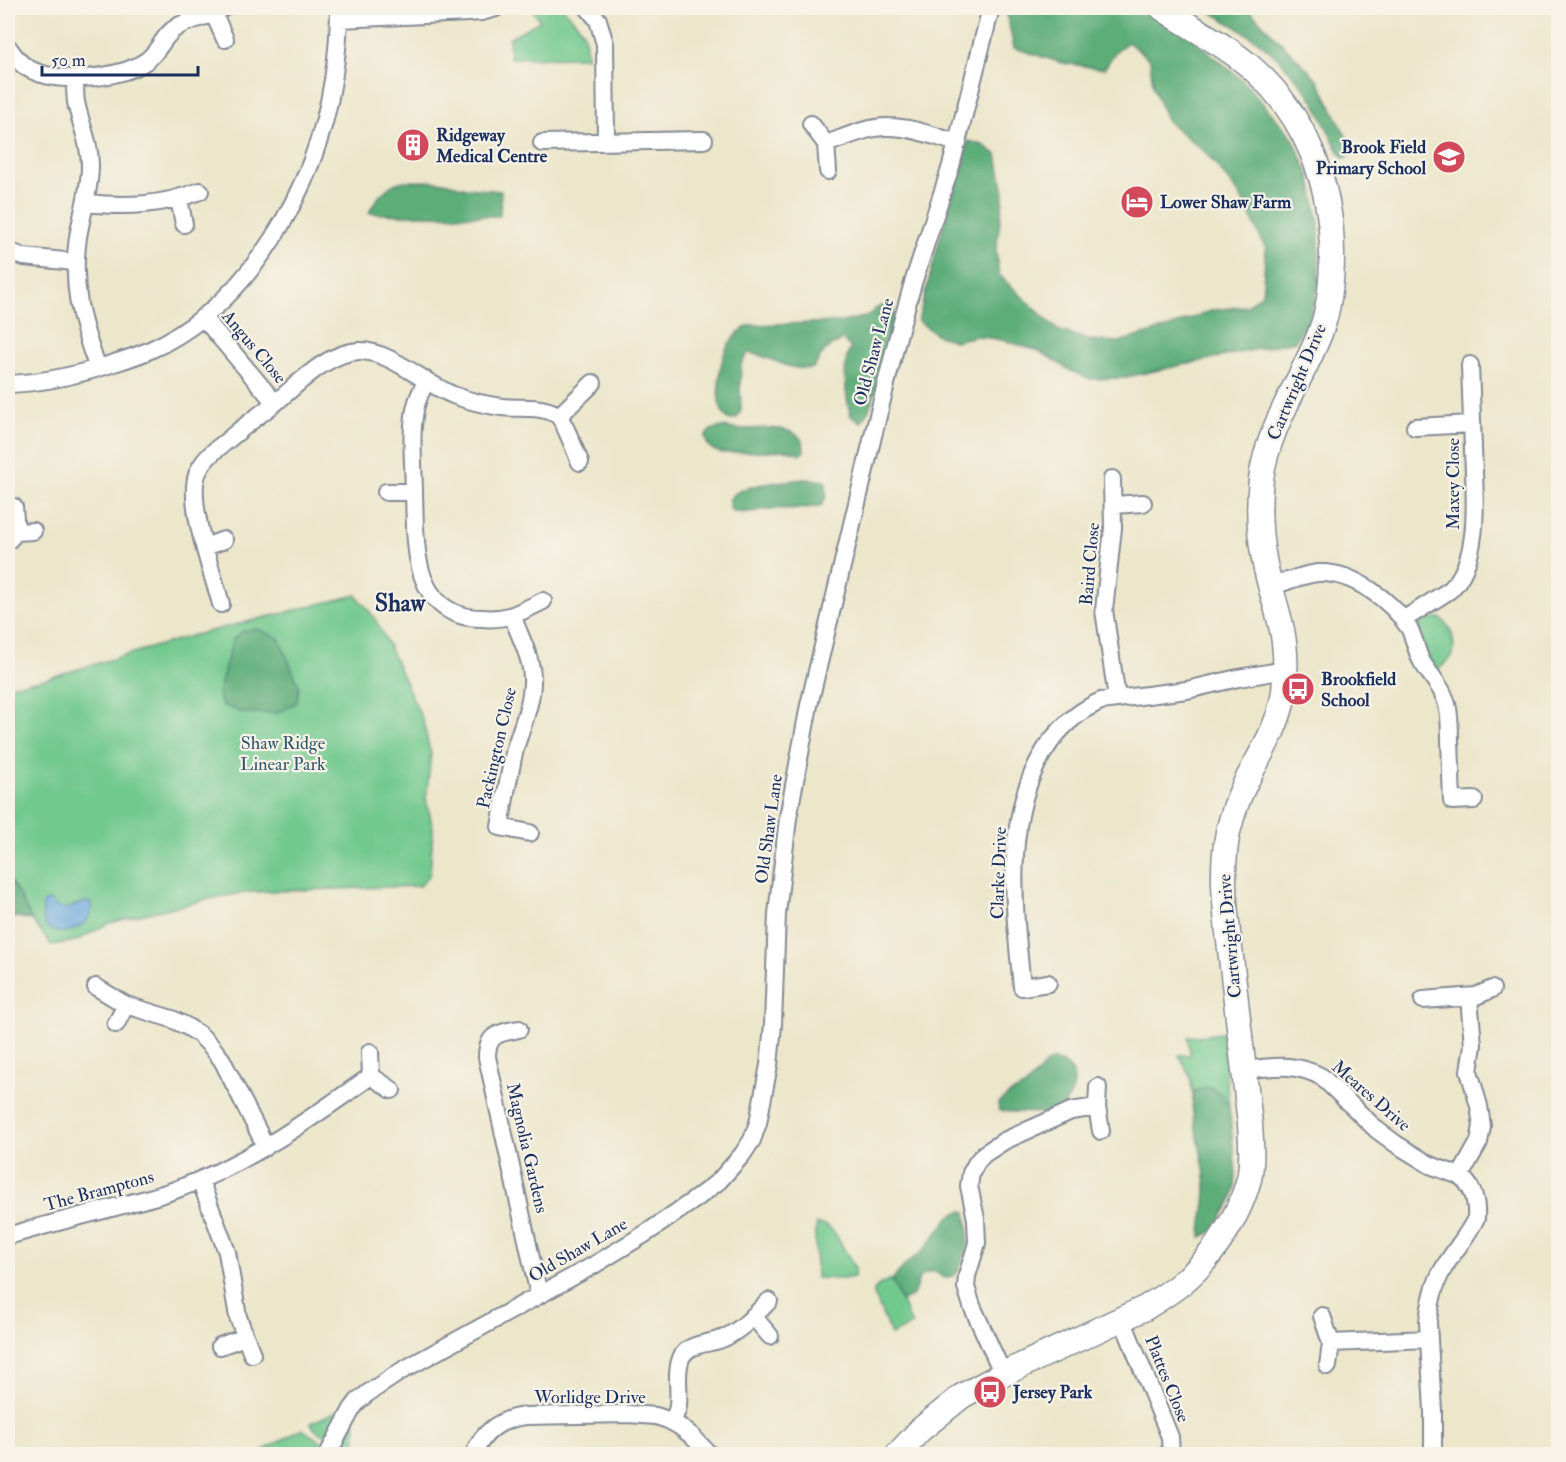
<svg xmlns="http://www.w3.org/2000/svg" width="1566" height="1462" font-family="'IM FELL Double Pica',serif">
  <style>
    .green { fill: #72c98e; stroke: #467c76; stroke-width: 1.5 }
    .forest { fill: #5dad79; stroke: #3c6e6c; stroke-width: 1.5 }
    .water { fill: #68a7db; stroke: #426b9c; stroke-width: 1.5 }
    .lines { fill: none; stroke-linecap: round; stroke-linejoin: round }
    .street-casing { stroke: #848a94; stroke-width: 20 }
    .secondary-casing { stroke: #848a94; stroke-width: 27 }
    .street { stroke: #fff; stroke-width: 16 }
    .secondary { stroke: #fff; stroke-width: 24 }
    .labels { text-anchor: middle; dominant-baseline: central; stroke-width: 4.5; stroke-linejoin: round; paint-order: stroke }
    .poi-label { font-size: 18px; font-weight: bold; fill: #1b2f5e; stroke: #f7f3e8; text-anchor: start }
    .street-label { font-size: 18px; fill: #1b2f5e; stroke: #f7f3e8 }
    .park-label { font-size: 18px; fill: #31566a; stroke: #f7f3e8 }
    .district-label { font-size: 24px; font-weight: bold; fill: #1b2f5e; stroke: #f7f3e8 }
  </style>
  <rect width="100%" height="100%" fill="#f7f3e8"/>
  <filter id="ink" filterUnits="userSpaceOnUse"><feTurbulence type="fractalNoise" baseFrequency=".0167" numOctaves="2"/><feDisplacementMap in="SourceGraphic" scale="12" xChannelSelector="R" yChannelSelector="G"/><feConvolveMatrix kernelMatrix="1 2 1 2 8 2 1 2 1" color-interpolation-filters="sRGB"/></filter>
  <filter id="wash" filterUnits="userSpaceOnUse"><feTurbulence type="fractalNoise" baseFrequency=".008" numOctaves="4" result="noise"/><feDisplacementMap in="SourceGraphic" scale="24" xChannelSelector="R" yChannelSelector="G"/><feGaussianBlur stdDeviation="1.35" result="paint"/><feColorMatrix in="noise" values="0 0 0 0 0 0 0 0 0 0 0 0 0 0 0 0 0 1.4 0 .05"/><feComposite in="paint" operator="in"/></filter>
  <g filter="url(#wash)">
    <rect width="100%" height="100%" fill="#ece6ca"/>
    <!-- green -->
    <path class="green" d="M 535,8 L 563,8 C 581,28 586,29 587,57 L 510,58 L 509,38 L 540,21 L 533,10 Z
      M 356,595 L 374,617 L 384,636 L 423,721 L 431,755 L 426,799 L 433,828 L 430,874 L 420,886 L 248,892 L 209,899 L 136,916 L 107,924 L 76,941 L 51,945 L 32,920 L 17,917 L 8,919 L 8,686 L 41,680 L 194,635 Z
      M 1423,616 L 1425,619 L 1440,618 C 1453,627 1455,640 1453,655 L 1437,671 C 1427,657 1413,633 1423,616 Z
      M 1222,1033 L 1229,1106 L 1219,1093 L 1194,1091 L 1193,1096 L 1190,1076 L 1179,1055 L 1190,1055 L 1188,1037 Z
      M 817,1224 L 826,1226 L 832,1230 L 837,1237 L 855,1268 L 854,1277 L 842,1279 L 816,1278 L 815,1233 Z
      M 889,1280 L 892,1280 L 912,1325 L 891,1335 L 874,1294 C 874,1285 882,1284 889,1280 Z
      M 339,1410 L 342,1411 L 327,1436 C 320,1433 313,1430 311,1423 Z
      M 355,1422 L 356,1428 L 355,1454 L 338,1454 Z
      M 302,1429 L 323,1443 L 317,1454 L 265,1454 L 264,1453 L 264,1450 Z"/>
    <!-- forest -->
    <path class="forest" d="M 1009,8 L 1157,8 L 1242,80 L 1293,138 L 1311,179 L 1319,224 L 1319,284 L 1310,316 L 1295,341 L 1122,378 L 1090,379 L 1071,371 L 1039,351 L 1002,340 L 977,336 L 954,341 L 939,336 L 918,321 L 940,238 L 968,141 L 983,145 L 997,155 L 1004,193 L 996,250 L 999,275 L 1058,330 L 1088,340 L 1119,342 L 1167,328 L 1213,310 L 1247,306 L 1262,294 L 1266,249 L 1240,195 L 1206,153 L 1166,120 L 1153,86 L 1150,60 L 1128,42 L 1116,51 L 1104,69 L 1062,63 L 1014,48 L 1007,15 Z
      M 1204,8 L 1247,8 L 1318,80 L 1350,144 L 1351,154 L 1344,159 C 1330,140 1324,117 1311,97 C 1297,77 1275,54 1256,40 C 1239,28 1221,18 1204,8 Z
      M 424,181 L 444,182 L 466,188 L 501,191 L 500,216 L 401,215 L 369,213 C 374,201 387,185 400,182 C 407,180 417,182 424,181 Z
      M 886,305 L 891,306 L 894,310 L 894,316 C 889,337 875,410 861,422 L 851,416 C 846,400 841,361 851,348 L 842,339 L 837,344 C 825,345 820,359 813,368 C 787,372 773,356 748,353 L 741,364 L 740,385 L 741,410 L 737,418 L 729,420 C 726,417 722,413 721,408 C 718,401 718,392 719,384 C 720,360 726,335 751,325 L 843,322 L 868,316 L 874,310 L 881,306 Z
      M 722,427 C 727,428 732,429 737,429 C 756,430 805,420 804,451 L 801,454 L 788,450 L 721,453 C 711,450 707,447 705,436 L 711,430 Z
      M 805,479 L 824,481 L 826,483 L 826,496 L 822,505 C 805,510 788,508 770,509 C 758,510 743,515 732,511 C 712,484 792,481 805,479 Z
      M 257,629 L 279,638 L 299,686 L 297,702 L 278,713 L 243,713 L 222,705 L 218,694 L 233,639 L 243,631 Z
      M 8,878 L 19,895 L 32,920 L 17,917 L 8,919 Z
      M 1051,1061 C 1070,1060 1078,1076 1072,1092 C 1069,1098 1065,1104 1061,1110 L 1049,1113 L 1009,1112 L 999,1110 L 998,1103 L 1010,1094 L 1026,1086 L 1047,1063 Z
      M 1209,1087 L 1219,1093 L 1229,1106 L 1236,1173 L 1235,1190 L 1230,1204 L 1212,1232 L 1201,1237 C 1201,1221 1206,1206 1206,1190 C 1206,1171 1201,1152 1197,1134 C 1194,1119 1190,1106 1194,1092 L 1202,1088 Z
      M 961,1211 L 966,1212 L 968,1227 L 968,1244 L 959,1270 L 955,1275 L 945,1278 L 933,1271 C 911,1276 921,1287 911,1297 C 908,1299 904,1300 901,1301 L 892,1280 L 908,1262 L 923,1251 L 950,1216 Z"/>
    <!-- water -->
    <path class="water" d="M 50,901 C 66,918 73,901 90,902 C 101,923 56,944 45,924 C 42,918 43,911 43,905 L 45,902 Z"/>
  </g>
  <g filter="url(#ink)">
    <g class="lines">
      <!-- street casing -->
      <g class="street-casing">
        <path id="street" d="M 588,8 L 598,20 L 605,44 L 606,141
          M 214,14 L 225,39
          M 339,19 L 468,13 L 481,12 L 496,8
          M 8,47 C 13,54 18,62 26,67 C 54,85 119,80 146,61 C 160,51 163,35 177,27 C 191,18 209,18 223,8
          M 75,79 C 75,86 75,94 76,102 C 80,123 90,142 90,165 C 90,190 82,213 78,237 C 71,286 81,324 98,368
          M 811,124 L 826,144 L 828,171
          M 542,143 L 704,140
          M 826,144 C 846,137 869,126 889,127 C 912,127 936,137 958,143
          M 179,199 L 184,224
          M 86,203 C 127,207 161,206 200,191
          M 8,251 L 24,257 L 75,262
          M 203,317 L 275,403 C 298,384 328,352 359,351 C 389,350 425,384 453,395 C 469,401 486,405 502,407 C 519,409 540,405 556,414 C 563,418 576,453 580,462
          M 426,381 C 423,388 419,395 417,402 C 409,428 414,467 414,494 C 415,517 414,540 419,563 C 426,597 446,618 482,618 C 492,619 503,618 513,615 C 523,611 533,606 543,601
          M 8,384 C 42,383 73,376 105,366 C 120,361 134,357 148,351 C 250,306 317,186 333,80 C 337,56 339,32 339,8
          M 559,416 L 593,383
          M 1415,427 L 1472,424
          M 1112,479 L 1113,528 L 1104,610 L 1117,698
          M 386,492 L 414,492
          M 1114,505 L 1143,503
          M 16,532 L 33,531
          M 8,541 L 16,532 L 14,507
          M 205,547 L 224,540
          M 1270,587 C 1286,582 1303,574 1319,573 C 1352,571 1392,601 1409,628 C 1415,639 1416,651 1422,662 C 1432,678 1445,690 1448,709 C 1450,720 1450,731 1450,741 C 1451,761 1451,781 1452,801 L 1474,800
          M 221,604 C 213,574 184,497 199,470 C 205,457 217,449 228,440 C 243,427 259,415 275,403
          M 512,615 C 519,635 531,656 532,677 C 533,702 522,725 515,749 C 509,775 504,801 500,827 L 530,833
          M 1403,620 L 1450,590 C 1483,559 1474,489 1473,448 C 1472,420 1471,392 1470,365
          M 1048,983 L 1022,987 C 1014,908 1001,809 1051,741 C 1065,723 1080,710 1101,701 L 1187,690 L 1238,678 L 1285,670
          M 96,987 L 126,1005 L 172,1019 L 186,1026 L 199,1034 L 211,1046 L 222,1060 L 266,1147
          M 1423,1000 L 1476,996 L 1492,989
          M 116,1024 L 126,1005
          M 519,1029 C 499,1033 487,1034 487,1057 L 539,1295
          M 370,1052 L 371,1076
          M 1244,1070 C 1273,1067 1295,1062 1322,1077 L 1377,1130 L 1396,1144 L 1430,1165 L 1460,1176 C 1473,1186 1477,1202 1476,1218 C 1467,1237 1452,1253 1442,1271 C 1433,1287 1430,1304 1428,1322 L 1433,1411 L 1433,1454
          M 1098,1087 L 1097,1107 L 1101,1131
          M 1460,1176 L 1479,1142 L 1482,1126 L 1479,1106 L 1469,1071 L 1473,1045 L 1469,997
          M 200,1180 L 227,1252 L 238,1317 L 252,1354
          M 8,1236 C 38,1227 69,1219 100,1211 C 125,1204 150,1199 175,1190 C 247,1164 309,1120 371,1076 L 392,1090
          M 753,1316 L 770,1336
          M 1322,1316 L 1331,1343 L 1328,1366
          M 1122,1319 L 1166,1427 L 1170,1437 L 1171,1454
          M 1331,1343 L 1429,1339
          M 220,1346 L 245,1337
          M 1003,1374 L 972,1306 L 966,1287 L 967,1276 L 977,1243 L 976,1219 L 969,1186 L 971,1173 L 977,1162 L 984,1154 L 1004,1141 L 1071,1111 L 1097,1107
          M 672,1422 C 674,1417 678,1411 678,1405 C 680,1390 675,1373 681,1358 C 689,1341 712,1345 726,1337 C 742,1329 756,1314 769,1301
          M 328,1454 L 352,1409 L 358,1401 L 368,1393 L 403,1370 L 594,1265 L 648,1232 L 697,1198 L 719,1181 L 742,1155 L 752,1140 L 758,1123 L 769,1065 L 773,1025 L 777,914 L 788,818 L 809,705 L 873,436 L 897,340 L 913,283 L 951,166 L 991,8
          M 474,1454 C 483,1431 501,1419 525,1416 L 628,1414 L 656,1416 L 668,1420 L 679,1426 L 692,1436 L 709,1454"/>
      </g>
      <!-- secondary casing -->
      <g class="secondary-casing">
        <path id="secondary" d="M 898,1454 L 920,1430 L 962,1396 L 1003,1374 L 1145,1308 C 1158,1300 1171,1292 1183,1282 C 1213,1257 1239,1217 1249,1179 C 1253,1161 1251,1142 1250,1124 C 1244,1071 1238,1018 1232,966 C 1227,921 1219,876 1228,832 C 1232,816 1237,800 1244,786 C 1259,755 1280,726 1284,691 C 1286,671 1286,649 1282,630 C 1277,606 1268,583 1264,559 C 1259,533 1258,506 1261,479 C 1268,426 1301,382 1320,333 C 1330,308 1332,281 1332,254 C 1332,185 1306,116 1253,69 C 1225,44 1192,29 1162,8"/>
      </g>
      <!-- street -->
      <use href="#street" class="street"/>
      <!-- secondary -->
      <use href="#secondary" class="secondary"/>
    </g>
  </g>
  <!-- icons -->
  <defs>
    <g id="building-disc" transform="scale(1.725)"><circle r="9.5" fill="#d1495b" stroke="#f7f3e8"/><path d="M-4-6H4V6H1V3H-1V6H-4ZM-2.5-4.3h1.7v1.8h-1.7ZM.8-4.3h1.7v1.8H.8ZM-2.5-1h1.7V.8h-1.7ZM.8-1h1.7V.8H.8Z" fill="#fff"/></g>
    <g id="school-disc" transform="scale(1.725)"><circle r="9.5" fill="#d1495b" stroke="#f7f3e8"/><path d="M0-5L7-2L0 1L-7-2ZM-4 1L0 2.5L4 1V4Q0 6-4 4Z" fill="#fff"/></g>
    <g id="hotel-disc" transform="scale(1.725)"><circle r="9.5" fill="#d1495b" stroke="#f7f3e8"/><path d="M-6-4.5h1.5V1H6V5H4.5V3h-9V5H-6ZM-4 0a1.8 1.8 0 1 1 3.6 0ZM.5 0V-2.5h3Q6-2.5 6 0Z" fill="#fff"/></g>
    <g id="bus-disc" transform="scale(1.725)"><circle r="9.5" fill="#d1495b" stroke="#f7f3e8"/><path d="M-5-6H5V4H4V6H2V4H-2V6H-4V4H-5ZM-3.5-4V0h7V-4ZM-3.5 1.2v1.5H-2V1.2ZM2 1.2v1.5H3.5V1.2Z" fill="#fff"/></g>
  </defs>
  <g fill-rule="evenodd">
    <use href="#building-disc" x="413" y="145"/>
    <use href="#school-disc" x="1449" y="157"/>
    <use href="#hotel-disc" x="1137" y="202"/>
    <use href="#bus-disc" x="1298" y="689"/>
    <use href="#bus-disc" x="990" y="1392"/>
  </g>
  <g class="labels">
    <!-- poi labels -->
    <g class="poi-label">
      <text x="436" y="135">Ridgeway<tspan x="436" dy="21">Medical Centre</tspan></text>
      <text x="1426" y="147" text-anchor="end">Brook Field<tspan x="1426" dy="21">Primary School</tspan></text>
      <text x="1160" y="202">Lower Shaw Farm</text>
      <text x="1321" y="679">Brookfield<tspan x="1321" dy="21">School</tspan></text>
      <text x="1013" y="1392">Jersey Park</text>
    </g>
    <!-- street labels -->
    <g class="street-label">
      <text transform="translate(254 347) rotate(50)">Angus Close</text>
      <text transform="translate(874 352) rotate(-75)">Old Shaw Lane</text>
      <text transform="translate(1297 382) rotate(-67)">Cartwright Drive</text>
      <text transform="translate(1453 484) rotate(-90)">Maxey Close</text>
      <text transform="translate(1090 564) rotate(-85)">Baird Close</text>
      <text transform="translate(497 748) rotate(-77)">Packington Close</text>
      <text transform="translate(769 829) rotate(-82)">Old Shaw Lane</text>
      <text transform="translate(999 873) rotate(-88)">Clarke Drive</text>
      <text transform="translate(1230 936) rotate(-95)">Cartwright Drive</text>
      <text transform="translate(1371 1096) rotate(41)">Meares Drive</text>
      <text transform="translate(527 1148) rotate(77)">Magnolia Gardens</text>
      <text transform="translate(99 1191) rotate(-15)">The Bramptons</text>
      <text transform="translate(578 1250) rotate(-30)">Old Shaw Lane</text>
      <text transform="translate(1167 1379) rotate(68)">Plattes Close</text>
      <text x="590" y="1397">Worlidge Drive</text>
    </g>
    <!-- park labels -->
    <g class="park-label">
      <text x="283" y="743">Shaw Ridge<tspan x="283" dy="21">Linear Park</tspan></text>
    </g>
    <!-- district labels -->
    <g class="district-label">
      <text x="400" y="603">Shaw</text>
    </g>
  </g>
  <!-- margin -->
  <rect width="1566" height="1462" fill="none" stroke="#f7f3e8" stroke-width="30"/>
  <!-- scale -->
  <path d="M42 66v9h156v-9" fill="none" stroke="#1b2f5e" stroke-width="3"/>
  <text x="51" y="66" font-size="18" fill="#1b2f5e" stroke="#f7f3e8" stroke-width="4.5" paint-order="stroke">50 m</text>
</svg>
